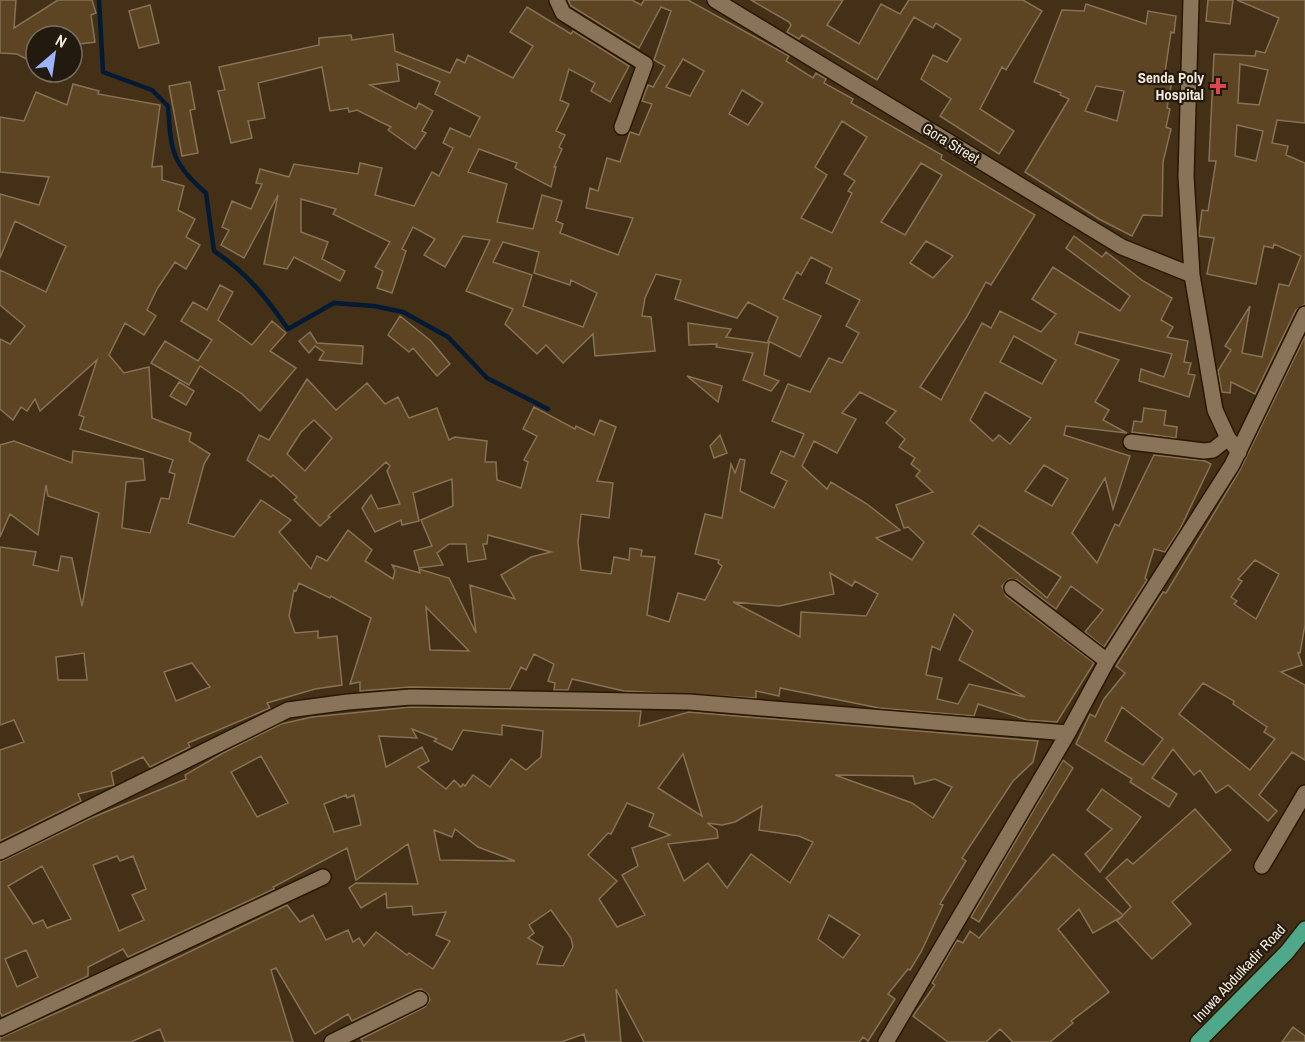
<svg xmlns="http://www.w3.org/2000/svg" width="1305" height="1042" font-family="'Archivo Narrow',sans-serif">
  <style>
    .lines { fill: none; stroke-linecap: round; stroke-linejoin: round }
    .stream { stroke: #031a34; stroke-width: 4.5 }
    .building { fill: #5d4422; stroke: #877256; stroke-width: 1.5; fill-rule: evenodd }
    .minor-casing { stroke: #291800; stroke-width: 18 }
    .major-casing { stroke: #291800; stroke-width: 18 }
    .minor { stroke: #8a7459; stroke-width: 15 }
    .major { stroke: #4fa889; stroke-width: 15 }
    .health-dot { fill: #e0444e; stroke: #231a0f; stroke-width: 2 }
    .labels { text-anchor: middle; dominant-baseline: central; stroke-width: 4.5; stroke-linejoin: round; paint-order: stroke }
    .poi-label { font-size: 15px; font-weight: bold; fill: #f5e9da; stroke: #231a0f; text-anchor: end }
    .street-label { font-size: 15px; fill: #f5e9da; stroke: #231a0f }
  </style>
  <rect width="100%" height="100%" fill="#433017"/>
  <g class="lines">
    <!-- stream -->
    <path class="stream" d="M 99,0 L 103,72 L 152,90 L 168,106 C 171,150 171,163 206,193 L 214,251 C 246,272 266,297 288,329 L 334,303 L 374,306 L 403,312 L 448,337 L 487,378 L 548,409"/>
  </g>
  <!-- building -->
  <path class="building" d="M 0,0 L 16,0 L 14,28 L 58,0 L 92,0 L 96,13 L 91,15 L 95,42 L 72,45 L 72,36 L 36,36 L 36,64 L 17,54 L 0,53 Z
    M 568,0 L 632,0 L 641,5 L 644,0 L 688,0 L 789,56 L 786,61 L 813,78 L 816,73 L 826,79 L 824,83 L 853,99 L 851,103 L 942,155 L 941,159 L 1035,215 L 991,285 L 986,282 L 966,318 L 920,387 L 941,400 L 982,323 L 991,328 L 1000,311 L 1041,332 L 1056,314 L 1032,299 L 1053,267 L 1120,311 L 1130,296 L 1066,248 L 1074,236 L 1102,257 L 1106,252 L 1143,281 L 1172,298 L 1161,320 L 1173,327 L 1167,337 L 1188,341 L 1184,362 L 1191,363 L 1188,374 L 1195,375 L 1189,397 L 1139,381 L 1141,369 L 1164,377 L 1172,354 L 1079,332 L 1075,344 L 1119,360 L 1095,402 L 1109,410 L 1103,420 L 1127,433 L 1066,426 L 1064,435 L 1130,456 L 1113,509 L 1105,478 L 1072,533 L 1097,563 L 1115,524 L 1119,526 L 1154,455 L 1205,461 L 1211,464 L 1180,529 L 1165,552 L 1154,549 L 1145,578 L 1147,580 L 1104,647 L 1085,632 L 1103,610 L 1071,586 L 1056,609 L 1017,580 L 1009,579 L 1002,586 L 1006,596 L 1094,663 L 1057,722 L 1027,720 L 978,704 L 974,716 L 879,708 L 780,688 L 779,696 L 756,691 L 756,698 L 624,691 L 572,679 L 568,690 L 554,690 L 555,683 L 548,681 L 554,664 L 534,654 L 526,670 L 521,667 L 510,689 L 411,687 L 360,691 L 360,682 L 350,684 L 371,618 L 331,596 L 330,598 L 299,583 L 296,591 L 294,590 L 289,616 L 295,633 L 318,631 L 318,638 L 337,636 L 342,685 L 315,689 L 267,703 L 270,708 L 188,743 L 190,747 L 150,767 L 143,757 L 111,772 L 114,785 L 78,794 L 81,801 L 0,841 L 0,750 L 24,742 L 14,720 L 0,725 L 0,547 L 36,552 L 33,565 L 58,571 L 61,556 L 72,558 L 82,606 L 99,513 L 48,496 L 46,485 L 38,535 L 10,514 L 0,537 L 0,445 L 14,441 L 72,463 L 73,451 L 143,459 L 145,480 L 126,482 L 122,528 L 150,533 L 161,498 L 169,499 L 175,474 L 169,472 L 173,460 L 80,429 L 84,417 L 79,415 L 97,360 L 40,411 L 35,399 L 27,411 L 21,407 L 13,420 L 0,409 L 0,339 L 10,344 L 25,326 L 0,305 L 0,270 L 46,292 L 66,246 L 15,221 L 0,258 L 0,194 L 39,205 L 49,177 L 0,172 L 0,117 L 24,121 L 36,92 L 67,105 L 73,84 L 99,91 L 98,94 L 160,105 L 152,167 L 162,166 L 162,180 L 184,186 L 178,210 L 195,219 L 186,237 L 200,245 L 186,269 L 175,262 L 157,289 L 147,310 L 156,316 L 144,335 L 125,323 L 109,355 L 124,373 L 149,367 L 152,418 L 191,433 L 189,441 L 210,454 L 204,464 L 188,523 L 234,537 L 261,500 L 291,520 L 279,532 L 311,569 L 317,556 L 327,561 L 348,530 L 372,550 L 365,561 L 393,579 L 395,571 L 392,565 L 420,573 L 419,569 L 449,578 L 476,633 L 470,585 L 515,599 L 501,575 L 531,557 L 551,552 L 488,535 L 487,544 L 483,544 L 486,559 L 468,562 L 466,544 L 449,544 L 437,553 L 443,565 L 419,568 L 414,551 L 432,546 L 421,520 L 453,506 L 452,479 L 413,493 L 419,521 L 402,525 L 401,520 L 375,532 L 362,508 L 371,495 L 378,509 L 400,504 L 387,471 L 390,466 L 386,462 L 328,516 L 330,517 L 320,526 L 294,500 L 297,497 L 273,475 L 271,477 L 247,460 L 259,435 L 269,440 L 307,379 L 336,410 L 367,383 L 385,404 L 398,397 L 409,418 L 437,408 L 449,440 L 455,437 L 487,441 L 485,462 L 496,462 L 497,480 L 521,488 L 528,462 L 524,460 L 537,436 L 523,429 L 534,407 L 575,429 L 576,426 L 594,435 L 600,420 L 616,427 L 597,481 L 613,483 L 609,518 L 581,514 L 578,542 L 581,570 L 611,574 L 614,557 L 629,560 L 630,548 L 642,550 L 641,556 L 655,557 L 647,615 L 669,622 L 678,593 L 705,600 L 722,566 L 718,563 L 719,560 L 695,554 L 705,514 L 722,518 L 731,464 L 735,473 L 740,459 L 745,460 L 740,491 L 774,508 L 787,481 L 771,473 L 781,451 L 794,457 L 804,434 L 772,421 L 788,384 L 810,392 L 829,358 L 842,363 L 859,333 L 846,326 L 860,300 L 826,283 L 832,268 L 811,257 L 801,275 L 797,272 L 783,299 L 821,316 L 800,357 L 768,341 L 778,317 L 748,302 L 737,318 L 675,299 L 681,280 L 656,274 L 645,298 L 642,316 L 651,317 L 655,351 L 595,356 L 593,334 L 563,363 L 546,345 L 537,354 L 505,324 L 513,309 L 466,291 L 490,240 L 463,236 L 445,267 L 424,255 L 435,239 L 413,227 L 402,249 L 406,251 L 392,293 L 377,288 L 383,271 L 375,267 L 390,242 L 333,214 L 336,209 L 301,199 L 301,232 L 328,242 L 322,259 L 345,271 L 340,281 L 294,257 L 287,269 L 264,264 L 278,195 L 244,258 L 221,245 L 229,230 L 222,227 L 232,201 L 251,209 L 262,184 L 256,183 L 260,169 L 289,177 L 294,164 L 358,174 L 360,163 L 382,168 L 375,195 L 414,206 L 432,172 L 439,176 L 453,148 L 443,143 L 450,128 L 470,137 L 480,117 L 435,94 L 440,82 L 397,64 L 399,81 L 370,85 L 416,109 L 419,103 L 433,111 L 422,131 L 426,133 L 415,149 L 388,130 L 391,127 L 357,110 L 349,112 L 348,108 L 330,111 L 322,67 L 258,83 L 265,118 L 248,121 L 252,138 L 231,143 L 218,91 L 225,90 L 219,67 L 319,45 L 319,38 L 351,35 L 352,40 L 393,34 L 395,51 L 450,73 L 457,59 L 465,63 L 468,55 L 513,78 L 533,46 L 510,32 L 527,7 L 571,34 L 573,31 L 629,66 L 610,102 L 591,91 L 595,83 L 569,69 L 560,100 L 569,104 L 556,131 L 565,135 L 559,147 L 562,149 L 554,167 L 556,167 L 551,187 L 515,168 L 517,163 L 479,149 L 468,172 L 507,184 L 497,222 L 533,229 L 542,195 L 562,201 L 556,221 L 563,224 L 560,233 L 618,255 L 633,218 L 586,208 L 590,188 L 598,191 L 607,158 L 620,162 L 630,132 L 639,135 L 652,104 L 642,101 L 648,85 L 653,87 L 665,66 L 654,60 L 671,11 L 661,7 L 639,48 L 571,6 ZM 683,59 L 704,71 L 690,96 L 666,87 ZM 742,90 L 763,103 L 748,125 L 729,114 ZM 842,121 L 867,137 L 844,174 L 855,181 L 848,191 L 852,193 L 832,233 L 801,218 L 827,175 L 815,167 ZM 921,163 L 942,175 L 905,235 L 881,222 ZM 926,241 L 953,256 L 933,278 L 910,263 ZM 503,242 L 539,252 L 534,273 L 570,285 L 571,280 L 597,293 L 583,327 L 523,306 L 532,275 L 493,262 ZM 1014,336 L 1056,360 L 1042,384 L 1000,362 ZM 860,392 L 896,411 L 886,423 L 905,439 L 899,447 L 915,458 L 911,464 L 920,471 L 916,476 L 933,492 L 896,505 L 904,528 L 908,527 L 924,542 L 912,560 L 876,538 L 900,530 L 867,504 L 831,482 L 827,489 L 802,466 L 814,441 L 837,453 L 856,419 L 842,413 ZM 985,392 L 1031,418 L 1010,444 L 999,435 L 993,441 L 970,420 ZM 314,420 L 332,438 L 305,471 L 287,454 L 301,432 ZM 1044,465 L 1068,479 L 1052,506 L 1025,491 ZM 979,525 L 1061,577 L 1047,598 L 972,534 ZM 830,573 L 852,586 L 855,581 L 878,594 L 866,616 L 801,612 L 800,637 L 733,602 L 779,606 L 834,594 ZM 426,607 L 469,651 L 430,650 ZM 954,614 L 973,631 L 959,660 L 1025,697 L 969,684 L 958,704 L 937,699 L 942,678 L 926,675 L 932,646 L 940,650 ZM 84,653 L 87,680 L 58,680 L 56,657 ZM 192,663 L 210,687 L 176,701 L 164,672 Z
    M 751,0 L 843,0 L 827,25 L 859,44 L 881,4 L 900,14 L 909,0 L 1023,0 L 1042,11 L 1006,70 L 1002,67 L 980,109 L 1014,131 L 999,154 L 940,116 L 951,99 L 921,79 L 933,55 L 947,62 L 961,39 L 936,23 L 933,28 L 914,17 L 877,80 L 802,35 L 799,39 L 787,32 L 791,25 L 789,22 Z
    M 1208,0 L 1233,0 L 1230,24 L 1206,21 Z
    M 1237,0 L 1305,0 L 1305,123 L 1277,120 L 1272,143 L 1288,146 L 1286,155 L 1305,163 L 1305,304 L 1296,310 L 1255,394 L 1231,382 L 1230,393 L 1222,392 L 1218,371 L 1231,350 L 1225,346 L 1250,306 L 1242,353 L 1262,357 L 1279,284 L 1289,286 L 1301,256 L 1274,244 L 1273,248 L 1264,246 L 1256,284 L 1207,274 L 1214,238 L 1199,236 L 1199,233 L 1202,210 L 1208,211 L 1216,161 L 1209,161 L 1214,54 L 1255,56 L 1256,51 L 1265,53 L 1279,18 ZM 1240,64 L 1268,70 L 1259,105 L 1238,103 ZM 1237,125 L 1263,131 L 1256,161 L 1235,156 Z
    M 1086,4 L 1146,24 L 1148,11 L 1176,16 L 1174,33 L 1171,32 L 1164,79 L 1172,80 L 1167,108 L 1170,109 L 1166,127 L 1171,129 L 1163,162 L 1162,216 L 1143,215 L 1132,236 L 1099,219 L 1025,172 L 1069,99 L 1060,95 L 1061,93 L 1034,82 L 1062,10 L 1084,11 ZM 1096,86 L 1124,91 L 1117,121 L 1085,111 Z
    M 150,5 L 159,43 L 139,48 L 129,11 Z
    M 190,82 L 195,109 L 190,110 L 198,153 L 182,156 L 169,86 Z
    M 220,285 L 233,292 L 218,320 L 252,345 L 272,321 L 286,333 L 270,351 L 296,368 L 260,411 L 242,394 L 200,366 L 189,385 L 151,363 L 165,341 L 198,361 L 212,340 L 181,321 L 193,302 L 207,310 Z
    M 400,316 L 431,341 L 450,364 L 437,376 L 413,348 L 409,352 L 388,335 Z
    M 688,323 L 731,329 L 726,337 L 769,343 L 764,375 L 779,381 L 771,391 L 743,380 L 753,353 L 716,347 L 717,344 L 689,345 Z
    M 310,332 L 317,343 L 363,346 L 362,364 L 319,360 L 324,352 L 315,346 L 309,353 L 299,341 Z
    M 1305,336 L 1305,625 L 1300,653 L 1298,653 L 1302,665 L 1281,672 L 1305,685 L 1305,760 L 1292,752 L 1259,795 L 1277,811 L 1268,821 L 1228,785 L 1216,793 L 1200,770 L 1194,775 L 1173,749 L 1152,778 L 1177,794 L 1169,807 L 1130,782 L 1132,779 L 1076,744 L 1090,714 L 1095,717 L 1104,699 L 1125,673 L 1116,666 L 1163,592 L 1166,593 L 1240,470 ZM 1255,560 L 1279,574 L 1256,619 L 1234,604 L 1237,601 L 1231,597 L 1242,581 L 1238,579 ZM 1203,683 L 1234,701 L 1233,704 L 1267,727 L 1264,732 L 1275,739 L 1250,770 L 1179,714 ZM 1122,707 L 1163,739 L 1143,765 L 1105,741 Z
    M 687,376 L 722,386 L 718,402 Z
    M 179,382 L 194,391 L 186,405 L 170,396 Z
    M 1144,408 L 1166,411 L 1164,425 L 1177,427 L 1176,438 L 1132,432 L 1134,421 L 1142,422 Z
    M 720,435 L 727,453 L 714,458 L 710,446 Z
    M 411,707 L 641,711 L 639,726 L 689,712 L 1038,741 L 1033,762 L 1013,781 L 962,858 L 966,861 L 940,904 L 943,905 L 921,952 L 910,970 L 908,969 L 888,994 L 895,999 L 868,1041 L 863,1037 L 859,1042 L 644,1042 L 616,989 L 621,1042 L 586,1042 L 584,1034 L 561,1042 L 363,1042 L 361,1039 L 425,1007 L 430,1000 L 428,994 L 421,989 L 416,990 L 352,1021 L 348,1014 L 315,1034 L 276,968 L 271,970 L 293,1042 L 165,1042 L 160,1029 L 131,1042 L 0,1042 L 0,1038 L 135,978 L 287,905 L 300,922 L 313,915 L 326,940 L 348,930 L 353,942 L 359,938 L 364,946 L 376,932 L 407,955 L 409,953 L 433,969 L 450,941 L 436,935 L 446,912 L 413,915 L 412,906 L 387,908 L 386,893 L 361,908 L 349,888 L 356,883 L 418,884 L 408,844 L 356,880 L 347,848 L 273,887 L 274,889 L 128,957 L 123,949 L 88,967 L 88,976 L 2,1016 L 0,1012 L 0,862 L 91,818 L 186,779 L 185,775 L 223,753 L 281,724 L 312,717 ZM 502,725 L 543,731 L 541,757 L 526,770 L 511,759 L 490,787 L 473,775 L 465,786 L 463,784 L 461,787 L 454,780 L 446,789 L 418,767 L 429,761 L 422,747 L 386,767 L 379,736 L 417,738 L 412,729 L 437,739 L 434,741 L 452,750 L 463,730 L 502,735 ZM 683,754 L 702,816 L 658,788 ZM 261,756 L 288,803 L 257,817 L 231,772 ZM 835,775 L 913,776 L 915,784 L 935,779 L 952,787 L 933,818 L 912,803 ZM 346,795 L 347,798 L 354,795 L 361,825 L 334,832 L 324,804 ZM 627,803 L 654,814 L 649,826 L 670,835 L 632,848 L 638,866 L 622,875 L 645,915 L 617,927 L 599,899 L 617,881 L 588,855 L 608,833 L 611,834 ZM 762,806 L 759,830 L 799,836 L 813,842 L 790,883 L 751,854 L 727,888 L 708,863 L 684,881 L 668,844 L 718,838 L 717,830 L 707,823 L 722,825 L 735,822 ZM 455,829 L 478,847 L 515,861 L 440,860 L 434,830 L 452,837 ZM 117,856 L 120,861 L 133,856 L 146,889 L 132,895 L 144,920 L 119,931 L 93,865 ZM 42,866 L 71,919 L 47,928 L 43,920 L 33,924 L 8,886 ZM 551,910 L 571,938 L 573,947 L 563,966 L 537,964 L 543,947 L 528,938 L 534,933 L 529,925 ZM 829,915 L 860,935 L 843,958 L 818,939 ZM 26,950 L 38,977 L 17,987 L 5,959 Z
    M 1063,760 L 1073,768 L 979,922 L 971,917 Z
    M 1102,789 L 1141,817 L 1100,872 L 1085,854 L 1112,829 L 1087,810 Z
    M 1195,809 L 1231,850 L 1172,902 L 1191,924 L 1152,959 L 1117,921 L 1123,916 L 1093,933 L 1079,909 L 1058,929 L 1109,992 L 1071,1021 L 1073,1023 L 1050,1042 L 1013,1042 L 1000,1029 L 986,1042 L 948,1042 L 913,1016 L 935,985 L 932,983 L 957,940 L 963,943 L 970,931 L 979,938 L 1053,854 L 1123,915 L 1131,907 L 1106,878 L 1127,859 L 1133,864 Z
    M 1293,1027 L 1305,1036 L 1305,1042 L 1282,1042 Z"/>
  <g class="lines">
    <!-- minor casing -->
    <g class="minor-casing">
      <path id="minor" d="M 557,0 L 563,13 L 645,64 L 622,127
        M 715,0 L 1122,247 L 1192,275
        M 1191,0 L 1186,176 L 1192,275 L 1215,410 L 1228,438 L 1239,452
        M 1131,442 L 1204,451 L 1213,450 L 1228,438
        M 1012,588 L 1107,661
        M 0,852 L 288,710 L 348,702 L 411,697 L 689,702 L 1068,733
        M 1262,866 L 1305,793
        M 0,1028 L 323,877
        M 332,1042 L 420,999
        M 886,1042 L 1068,733 L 1107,661 L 1232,465 L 1305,314"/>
    </g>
    <!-- major casing -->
    <g class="major-casing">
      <path id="major" d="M 1198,1042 L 1287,952 L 1305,929"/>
    </g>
    <!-- minor -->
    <use href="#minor" class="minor"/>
    <!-- major -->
    <use href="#major" class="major"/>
  </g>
  <!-- markers -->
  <path class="health-dot" d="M1215 77h6v6h6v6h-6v6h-6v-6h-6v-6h6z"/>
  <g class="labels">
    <!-- poi labels -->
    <g class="poi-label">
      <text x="1204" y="77">Senda Poly<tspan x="1204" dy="17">Hospital</tspan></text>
    </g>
    <!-- street labels -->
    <g class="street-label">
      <text transform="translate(951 143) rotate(31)">Gora Street</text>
      <text transform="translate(1239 973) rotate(-47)">Inuwa Abdulkadir Road</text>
    </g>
  </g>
  <!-- north arrow -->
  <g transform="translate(54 54) rotate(29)"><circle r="28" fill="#231a0f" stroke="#776d60" stroke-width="1.5"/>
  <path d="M0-4.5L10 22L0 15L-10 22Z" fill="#9db4fd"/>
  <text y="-9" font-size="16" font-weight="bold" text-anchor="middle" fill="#f5e9da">N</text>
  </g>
</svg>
